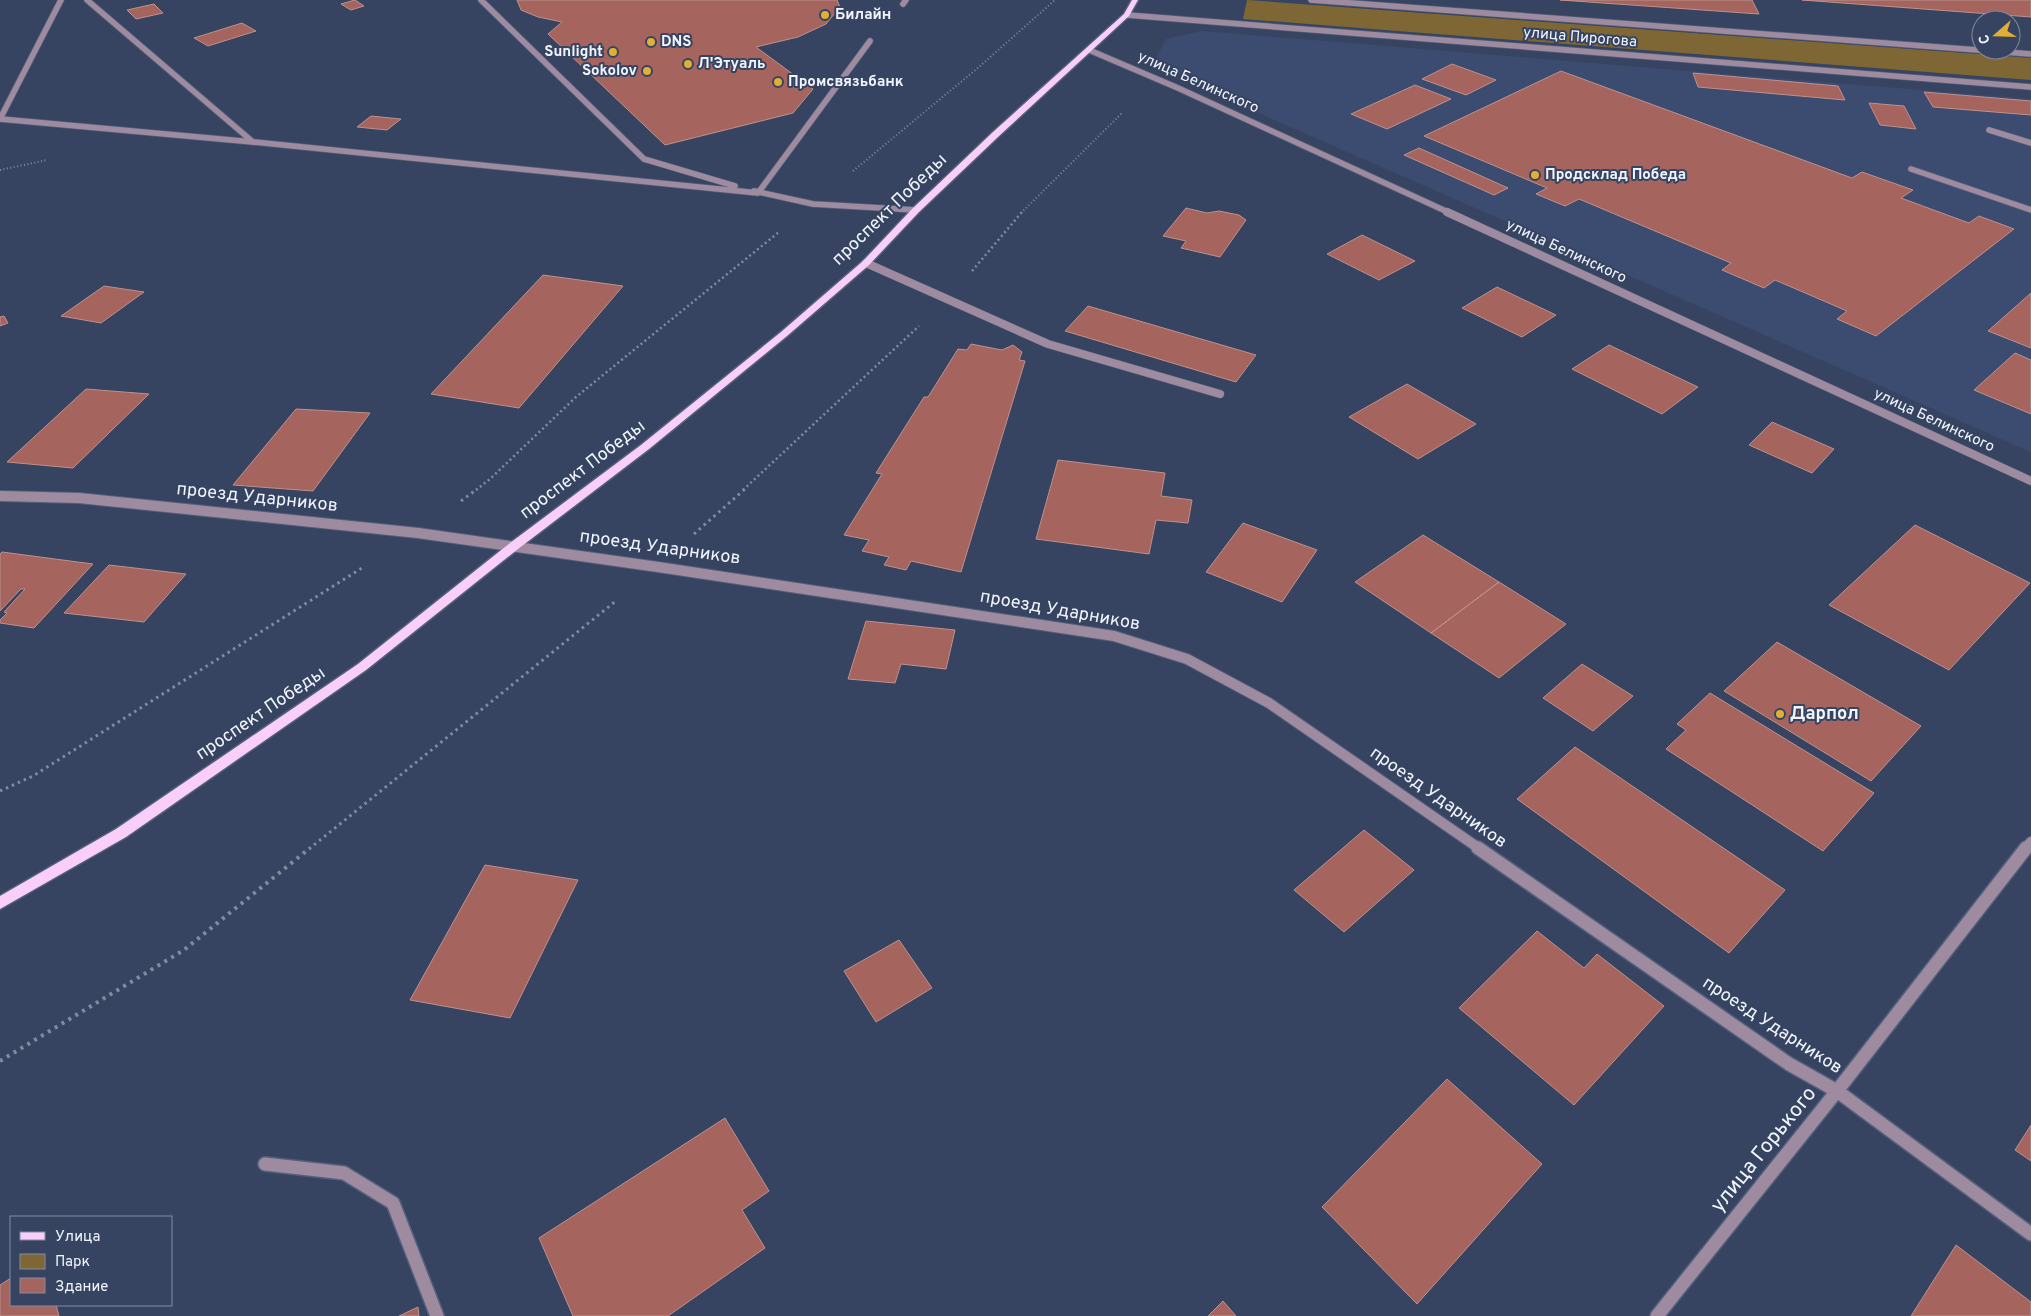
<svg xmlns="http://www.w3.org/2000/svg" width="2031" height="1316" font-family="Overpass,sans-serif">
  <style>
    .built { fill: #3c4c71 }
    .green { fill: #7e6735 }
    .building { fill: #a5645e; stroke: #be918c }
    .lines { fill: none; stroke-linecap: round; stroke-linejoin: round }
    .lane-far1-casing { stroke: #54607b; stroke-width: 7 }
    .lane-casing { stroke: #54607b; stroke-width: 9 }
    .street-far3-casing { stroke: #54607b; stroke-width: 7 }
    .street-far2-casing { stroke: #54607b; stroke-width: 9 }
    .street-far1-casing { stroke: #54607b; stroke-width: 12 }
    .street-casing { stroke: #54607b; stroke-width: 16 }
    .primary-casing { stroke: #54607b; stroke-width: 3 }
    .path-far3 { stroke: #818ba0; stroke-width: 2; stroke-dasharray: 1 2.5; stroke-linecap: butt }
    .path-far2 { stroke: #818ba0; stroke-width: 2.5; stroke-dasharray: 2 3; stroke-linecap: butt }
    .path-far1 { stroke: #818ba0; stroke-width: 3; stroke-dasharray: 2.5 4; stroke-linecap: butt }
    .path { stroke: #818ba0; stroke-width: 4; stroke-dasharray: 3 5; stroke-linecap: butt }
    .lane-far1 { stroke: #9f8ba0; stroke-width: 5.5 }
    .lane { stroke: #9f8ba0; stroke-width: 8 }
    .street-far3 { stroke: #9f8ba0; stroke-width: 5.5 }
    .street-far2 { stroke: #9f8ba0; stroke-width: 8 }
    .street-far1 { stroke: #9f8ba0; stroke-width: 10 }
    .street { stroke: #9f8ba0; stroke-width: 13 }
    .primary { fill: #f9cffa; fill-rule: evenodd }
    .poi-dot { fill: #e1af34; stroke: #364462; stroke-width: 2 }
    .labels { text-anchor: middle; dominant-baseline: central; stroke-width: 4; stroke-linejoin: round; paint-order: stroke }
    .far-poi-label { font-size: 15px; font-weight: bold; fill: #f1f5fd; stroke: #364462; text-anchor: start }
    .far-street-label { font-size: 15px; fill: #f1f5fd; stroke: #364462 }
    .street-label { font-size: 18px; fill: #f1f5fd; stroke: #364462 }
    .poi-label { font-size: 18px; font-weight: bold; fill: #f1f5fd; stroke: #364462; text-anchor: start }
    .near-street-label { font-size: 21px; fill: #f1f5fd; stroke: #364462 }
  </style>
  <rect width="100%" height="100%" fill="#364462"/>
  <!-- built -->
  <path class="built" d="M 1202,31 L 2031,99 L 2031,452 L 1188,82 L 1157,57 L 1166,39 Z"/>
  <!-- green -->
  <path class="green" d="M 1247,0 L 2031,58 L 2031,80 L 1243,19 Z"/>
  <!-- building -->
  <path class="building" d="M 355,0 L 364,6 L 351,10 L 341,4 Z
    M 517,0 L 837,0 L 840,7 L 826,24 L 798,37 L 756,47 L 813,89 L 793,113 L 665,145 L 548,34 L 562,22 L 538,17 L 521,10 Z
    M 1560,0 L 1752,0 L 1759,14 Z
    M 2031,0 L 2031,17 L 1802,0 Z
    M 154,4 L 163,13 L 136,19 L 127,10 Z
    M 242,23 L 256,31 L 208,46 L 194,38 Z
    M 1452,64 L 1496,80 L 1466,95 L 1422,79 Z
    M 1561,71 L 1852,178 L 1862,172 L 1913,190 L 1901,198 L 1969,223 L 1979,216 L 2014,229 L 1876,336 L 1837,319 L 1847,311 L 1775,280 L 1764,288 L 1722,270 L 1731,263 L 1579,199 L 1565,206 L 1536,194 L 1547,188 L 1424,136 Z
    M 1693,73 L 1838,86 L 1845,100 L 1698,87 Z
    M 1415,85 L 1451,99 L 1387,129 L 1351,114 Z
    M 1924,92 L 2031,101 L 2031,115 L 1933,107 Z
    M 1869,103 L 1904,106 L 1916,129 L 1880,125 Z
    M 371,116 L 401,119 L 387,130 L 357,127 Z
    M 1419,148 L 1508,188 L 1494,195 L 1404,155 Z
    M 1186,208 L 1207,213 L 1219,211 L 1239,215 L 1246,220 L 1220,257 L 1181,248 L 1186,241 L 1163,236 Z
    M 1362,235 L 1415,261 L 1379,280 L 1327,254 Z
    M 543,275 L 623,286 L 519,408 L 431,394 Z
    M 104,286 L 144,292 L 101,323 L 61,316 Z
    M 1497,287 L 1556,315 L 1522,337 L 1462,308 Z
    M 2031,293 L 2031,348 L 1988,331 Z
    M 1088,306 L 1256,355 L 1236,382 L 1065,331 Z
    M 4,316 L 8,323 L 0,326 L 0,317 Z
    M 971,344 L 1002,350 L 1013,345 L 1022,352 L 1019,360 L 1025,361 L 961,572 L 911,561 L 906,570 L 884,565 L 889,557 L 862,551 L 869,540 L 844,535 L 882,474 L 876,473 L 924,397 L 928,397 L 958,349 L 967,350 Z
    M 1609,345 L 1698,387 L 1662,414 L 1572,369 Z
    M 2015,353 L 2031,360 L 2031,414 L 1974,390 Z
    M 1407,384 L 1476,424 L 1418,459 L 1349,417 Z
    M 86,389 L 149,394 L 73,468 L 7,462 Z
    M 296,409 L 370,413 L 313,491 L 233,485 Z
    M 1772,422 L 1834,449 L 1812,473 L 1749,445 Z
    M 1058,460 L 1165,473 L 1161,496 L 1192,500 L 1188,523 L 1156,520 L 1149,554 L 1036,539 Z
    M 1243,523 L 1317,550 L 1282,602 L 1206,572 Z
    M 1915,525 L 2030,583 L 1949,670 L 1829,605 Z
    M 1423,535 L 1499,582 L 1431,633 L 1355,582 Z
    M 2,552 L 93,564 L 34,628 L 0,623 L 0,620 L 7,613 L 4,612 L 25,589 L 21,589 L 0,611 L 0,554 Z
    M 109,565 L 186,574 L 144,622 L 64,613 Z
    M 1499,582 L 1566,624 L 1499,678 L 1431,633 Z
    M 866,621 L 955,630 L 946,669 L 901,664 L 895,683 L 848,679 Z
    M 1777,642 L 1921,726 L 1871,781 L 1724,691 Z
    M 1582,664 L 1633,696 L 1593,731 L 1543,698 Z
    M 1710,693 L 1874,793 L 1823,851 L 1666,749 L 1686,730 L 1677,724 Z
    M 1575,747 L 1785,890 L 1729,953 L 1517,799 Z
    M 1364,830 L 1414,870 L 1344,932 L 1294,890 Z
    M 485,865 L 578,880 L 510,1018 L 410,1000 Z
    M 1537,931 L 1584,968 L 1597,954 L 1664,1006 L 1574,1105 L 1459,1008 Z
    M 899,940 L 932,988 L 876,1022 L 844,971 Z
    M 1447,1079 L 1542,1164 L 1417,1304 L 1322,1207 Z
    M 725,1118 L 769,1191 L 742,1210 L 765,1248 L 668,1316 L 573,1316 L 539,1238 Z
    M 2031,1125 L 2031,1161 L 2015,1150 Z
    M 1956,1245 L 2031,1302 L 2031,1316 L 1911,1316 Z
    M 11,1278 L 11,1305 L 56,1305 L 59,1316 L 0,1316 L 0,1285 Z
    M 1223,1301 L 1236,1316 L 1208,1316 Z
    M 418,1307 L 419,1316 L 399,1316 Z"/>
  <g class="lines">
    <!-- lane-far1 casing -->
    <g class="lane-far1-casing">
      <path id="lane-far1" d="M 87,0 L 253,142
        M 481,0 L 644,159 L 735,186
        M 903,4 L 906,0
        M 0,119 L 253,142 L 758,193 L 870,41
        M 0,119 L 61,0
        M 1989,130 L 2031,143
        M 1911,169 L 2031,210
        M 754,191 L 813,204 L 916,210"/>
    </g>
    <!-- lane casing -->
    <g class="lane-casing">
      <path id="lane" d="M 866,263 L 1048,344 L 1220,394"/>
    </g>
    <!-- street-far3 casing -->
    <g class="street-far3-casing">
      <path id="street-far3" d="M 1311,0 L 2031,54
        M 1127,15 L 2031,87
        M 1089,50 L 1178,88 L 1450,213"/>
    </g>
    <!-- street-far2 casing -->
    <g class="street-far2-casing">
      <path id="street-far2" d="M 1447,212 L 2031,481"/>
    </g>
    <!-- street-far1 casing -->
    <g class="street-far1-casing">
      <path id="street-far1" d="M 0,496 L 79,498 L 418,533 L 658,567 L 1114,636 L 1187,659 L 1269,703 L 1480,849
        M 2025,849 L 2031,842"/>
    </g>
    <!-- street casing -->
    <g class="street-casing">
      <path id="street" d="M 1478,848 L 1789,1064 L 1837,1091 L 2031,1234
        M 265,1164 L 344,1173 L 393,1203 L 437,1316
        M 1657,1316 L 1837,1091 L 2026,848"/>
    </g>
    <!-- primary casing -->
    <g class="primary-casing">
      <path id="primary" d="M 1132,0 L 1138,0 L 1129,16 L 999,136 L 919,212 L 869,265 L 787,336 L 649,449 L 518,549 L 366,670 L 126,837 L 0,909 L 0,896 L 116,829 L 358,664 L 510,543 L 641,445 L 781,332 L 863,261 L 913,208 L 993,132 L 1124,14 Z"/>
    </g>
    <!-- path-far3 -->
    <path class="path-far3" d="M 0,170 L 47,160
      M 853,171 L 979,67 L 1055,0
      M 1021,213 L 1123,112"/>
    <!-- path-far2 -->
    <path class="path-far2" d="M 972,271 L 1022,212
      M 476,490 L 490,479 L 576,397 L 779,232
      M 743,490 L 919,326"/>
    <!-- path-far1 -->
    <path class="path-far1" d="M 461,501 L 477,489
      M 694,534 L 745,489
      M 0,791 L 33,776 L 365,566
      M 309,849 L 617,600"/>
    <!-- path -->
    <path class="path" d="M 0,1061 L 184,950 L 310,848"/>
    <!-- lane-far1 -->
    <use href="#lane-far1" class="lane-far1"/>
    <!-- lane -->
    <use href="#lane" class="lane"/>
    <!-- street-far3 -->
    <use href="#street-far3" class="street-far3"/>
    <!-- street-far2 -->
    <use href="#street-far2" class="street-far2"/>
    <!-- street-far1 -->
    <use href="#street-far1" class="street-far1"/>
    <!-- street -->
    <use href="#street" class="street"/>
    <!-- primary -->
    <use href="#primary" class="primary"/>
  </g>
  <!-- markers -->
  <g class="poi-dot">
    <circle cx="825" cy="15" r="5"/>
    <circle cx="651" cy="42" r="5"/>
    <circle cx="613" cy="52" r="5"/>
    <circle cx="688" cy="64" r="5"/>
    <circle cx="647" cy="71" r="5"/>
    <circle cx="778" cy="82" r="5"/>
    <circle cx="1535" cy="175" r="5"/>
    <circle cx="1780" cy="714" r="5"/>
  </g>
  <g class="labels">
    <!-- far-poi labels -->
    <g class="far-poi-label">
      <text x="835" y="15">Билайн</text>
      <text x="661" y="42">DNS</text>
      <text x="603" y="52" text-anchor="end">Sunlight</text>
      <text x="698" y="64">Л'Этуаль</text>
      <text x="637" y="71" text-anchor="end">Sokolov</text>
      <text x="788" y="82">Промсвязьбанк</text>
      <text x="1545" y="175">Продсклад Победа</text>
    </g>
    <!-- far-street labels -->
    <g class="far-street-label">
      <text transform="translate(1580 38) rotate(5)">улица Пирогова</text>
      <text transform="translate(1198 83) rotate(24)">улица Белинского</text>
      <text transform="translate(1566 252) rotate(25)">улица Белинского</text>
      <text transform="translate(1934 421) rotate(25)">улица Белинского</text>
    </g>
    <!-- street labels -->
    <g class="street-label">
      <text transform="translate(890 210) rotate(-44)">проспект Победы</text>
      <text transform="translate(583 470) rotate(-37)">проспект Победы</text>
      <text transform="translate(257 498) rotate(6)">проезд Ударников</text>
      <text transform="translate(660 548) rotate(8)">проезд Ударников</text>
      <text transform="translate(1060 611) rotate(10)">проезд Ударников</text>
      <text transform="translate(261 714) rotate(-34)">проспект Победы</text>
      <text transform="translate(1438 798) rotate(35)">проезд Ударников</text>
      <text transform="translate(1772 1026) rotate(33)">проезд Ударников</text>
    </g>
    <!-- poi labels -->
    <g class="poi-label">
      <text x="1790" y="714">Дарпол</text>
    </g>
    <!-- near-street labels -->
    <g class="near-street-label">
      <text transform="translate(1764 1150) rotate(-51)">улица Горького</text>
    </g>
  </g>
  <!-- legend -->
  <rect x="10" y="1216" width="162" height="90" fill="#364462" stroke="#818ba0"/>
  <rect x="20" y="1232" width="25" height="8" fill="#f9cffa" stroke="#818ba0"/>
  <text x="55" y="1241" font-size="15" fill="#f1f5fd">Улица</text>
  <rect x="20" y="1254" width="25" height="15" fill="#7e6735" stroke="#818ba0"/>
  <text x="55" y="1266" font-size="15" fill="#f1f5fd">Парк</text>
  <rect x="20" y="1278" width="25" height="15" fill="#a5645e" stroke="#818ba0"/>
  <text x="55" y="1291" font-size="15" fill="#f1f5fd">Здание</text>
  <!-- north arrow -->
  <g transform="translate(1996 35) rotate(250)"><circle r="24" fill="#364462" stroke="#818ba0"/>
  <path d="M0-4L9 19L0 12L-9 19Z" fill="#e1af34"/>
  <text y="-8" font-size="14" font-weight="bold" text-anchor="middle" fill="#f1f5fd">С</text>
  </g>
</svg>
